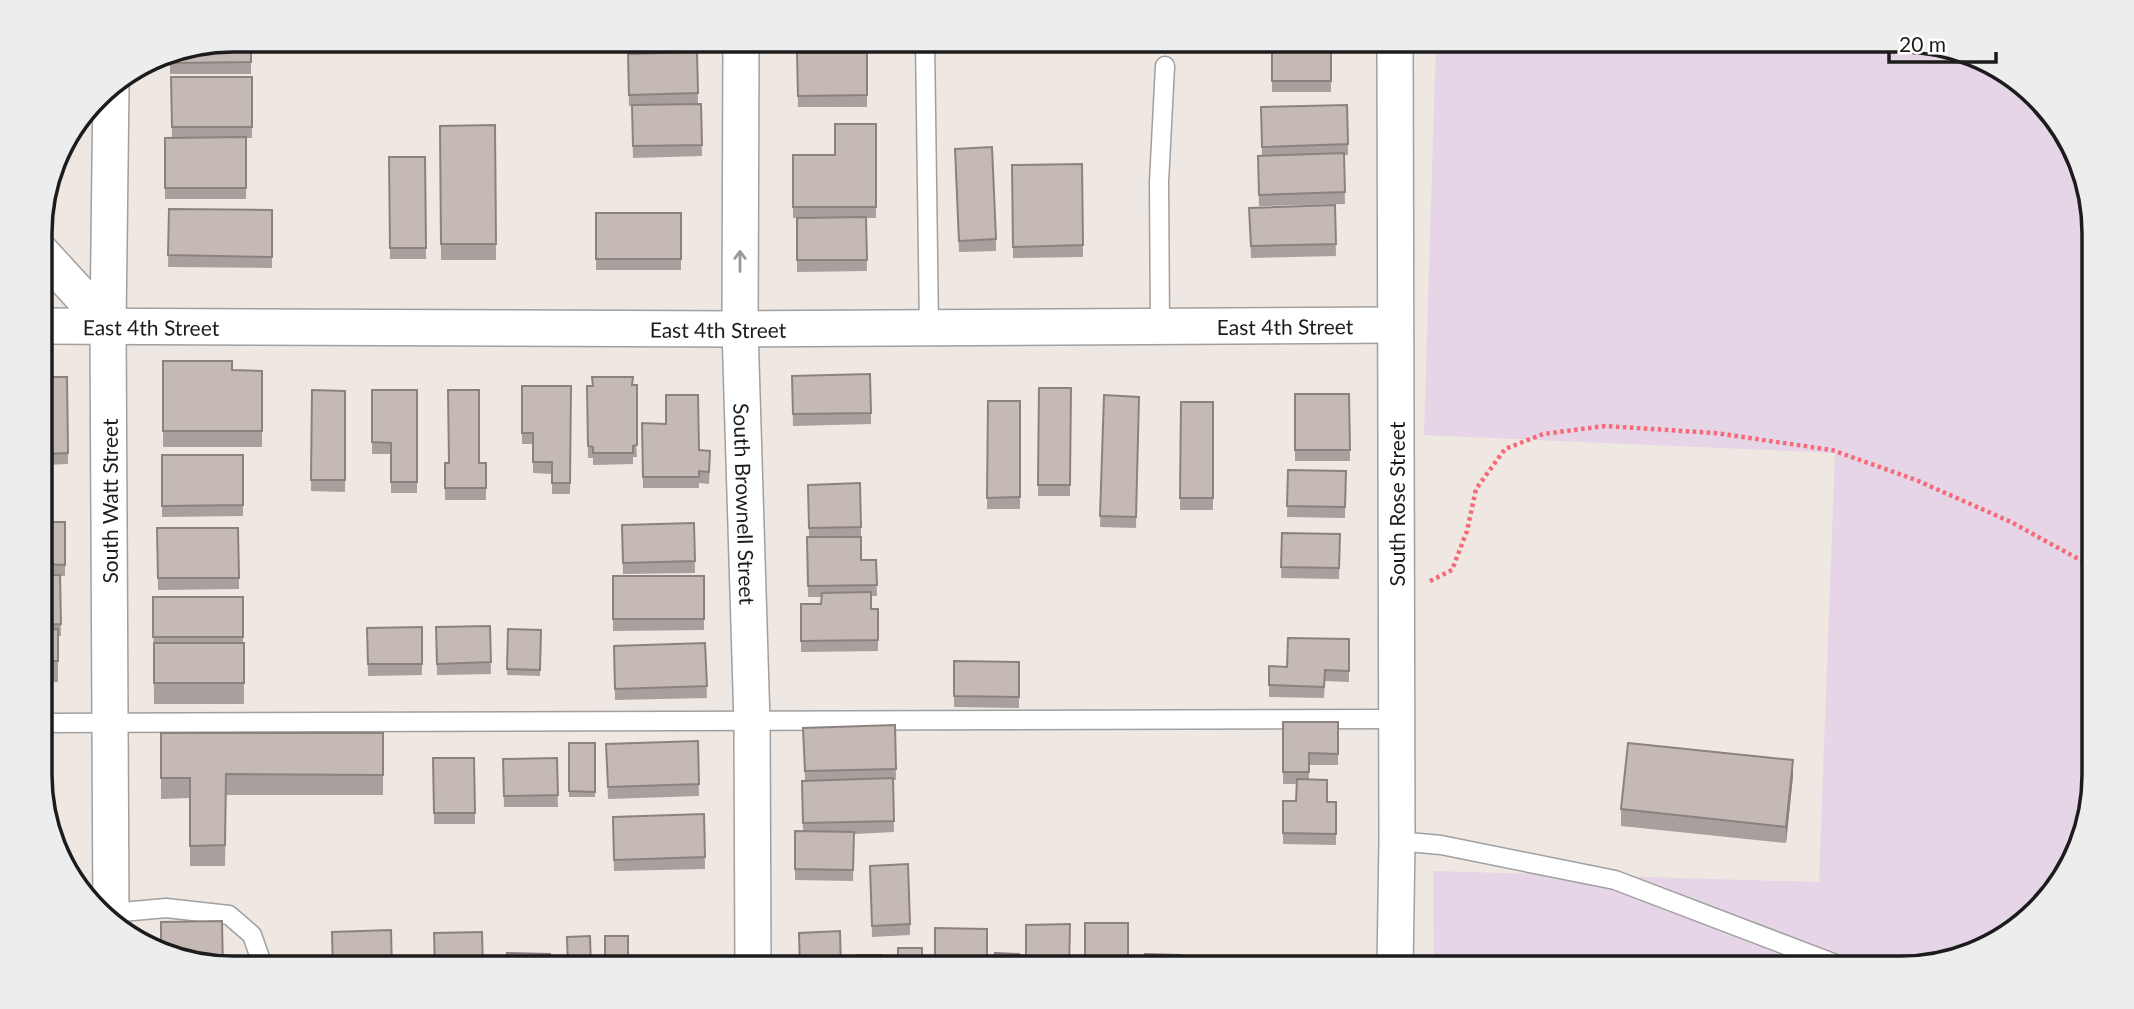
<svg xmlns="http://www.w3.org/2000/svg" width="2134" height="1009" font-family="Lato,sans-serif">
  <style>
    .industrial { fill: #e6d4e7 }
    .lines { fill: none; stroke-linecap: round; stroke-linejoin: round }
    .lane-casing { stroke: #a0a0a0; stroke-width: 21 }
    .street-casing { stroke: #a0a0a0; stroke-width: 38 }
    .path { stroke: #f86976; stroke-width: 4.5; stroke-dasharray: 3.5 3.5; stroke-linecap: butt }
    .lane { stroke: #fff; stroke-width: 18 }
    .street { stroke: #fff; stroke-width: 35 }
    .wall { fill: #a99f9c }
    .shaded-wall { fill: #8a827f }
    .building { fill: #c5b9b5; stroke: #8a827f; stroke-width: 2 }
    .oneway { stroke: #999 }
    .labels { text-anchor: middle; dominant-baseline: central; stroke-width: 5; stroke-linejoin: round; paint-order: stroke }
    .street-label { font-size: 21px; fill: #1c1c1c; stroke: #fff }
    .rim { fill: none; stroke: #1c1c1c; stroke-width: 3.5 }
  </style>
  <rect width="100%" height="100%" fill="#eee7e2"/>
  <!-- industrial -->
  <path class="industrial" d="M 1436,40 L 1901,40 L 1975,55 L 2054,116 L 2092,209 L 2094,776 L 2079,850 L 2008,936 L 1913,968 L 1434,968 L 1433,871 L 1819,882 L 1835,453 L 1424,435 Z"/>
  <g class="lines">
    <!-- lane casing -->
    <g class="lane-casing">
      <path id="lane" d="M 925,40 L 929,328
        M 1160,326 L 1159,182 L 1165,66
        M 42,723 L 1396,719
        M 1397,841 L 1441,845 L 1615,880 L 1846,968
        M 111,913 L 166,908 L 229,915 L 252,935 L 264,969"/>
    </g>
    <!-- street casing -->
    <g class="street-casing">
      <g id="street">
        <path id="s1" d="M 741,40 L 740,329 L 752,723 L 753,969"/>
        <path d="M 41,252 L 108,325"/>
        <path id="s2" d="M 41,326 L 740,329 L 1395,325"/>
        <path d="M 111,917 L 108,325 L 111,85"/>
        <path d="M 1395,968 L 1397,841 L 1395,40"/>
      </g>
    </g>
    <!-- path -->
    <path class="path" d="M 1430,581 L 1452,570 L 1467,531 L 1476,489 L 1505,449 L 1543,434 L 1605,426 L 1715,433 L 1832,450 L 1916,480 L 2011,522 L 2093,567"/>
    <!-- lane -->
    <use href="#lane" class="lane"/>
    <!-- street -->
    <use href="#street" class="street"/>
  </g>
  <!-- wall -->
  <path class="wall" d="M 251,40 L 251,74 L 170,74 L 170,53 Z
    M 806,40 L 888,40 L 888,49 L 806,50 Z
    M 1271,40 L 1330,40 L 1330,44 L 1271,44 Z
    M 1272,48 L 1331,48 L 1331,92 L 1272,92 Z
    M 697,52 L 698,104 L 701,104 L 702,156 L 633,158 L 632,106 L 629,106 L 628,54 Z
    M 797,53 L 867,53 L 867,107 L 798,107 Z
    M 171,77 L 252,77 L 252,138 L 246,138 L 246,199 L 165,199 L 165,138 L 172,138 Z
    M 1347,105 L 1348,155 L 1344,155 L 1345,204 L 1259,206 L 1258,156 L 1262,156 L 1261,107 Z
    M 876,124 L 876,218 L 866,218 L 867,271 L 797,272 L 797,218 L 793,218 L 793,155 L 835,155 Z
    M 495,125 L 496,260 L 441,260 L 440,126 Z
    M 389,157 L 425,157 L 426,259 L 390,259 Z
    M 955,160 L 996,239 L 996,251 L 959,252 Z
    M 1082,164 L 1083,257 L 1013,258 L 1012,165 Z
    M 1335,205 L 1336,256 L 1251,258 L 1249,208 Z
    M 169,209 L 272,210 L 272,268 L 168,267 Z
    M 596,213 L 681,213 L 681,270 L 596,270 Z
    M 163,361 L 232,370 L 262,371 L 262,447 L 163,447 Z
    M 792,376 L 871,413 L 871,424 L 793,426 Z
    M 41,377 L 68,453 L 68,464 L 45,465 L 45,489 L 41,489 Z
    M 632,385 L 637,457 L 633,457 L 633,464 L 593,465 L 593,458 L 588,458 L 587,386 Z
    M 522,386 L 571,386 L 570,494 L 552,494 L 552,474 L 533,473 L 533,444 L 522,444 Z
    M 1039,388 L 1071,388 L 1070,496 L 1038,496 Z
    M 312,390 L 345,391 L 345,492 L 311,491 Z
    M 372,390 L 417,390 L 417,493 L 391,493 L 391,454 L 372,454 Z
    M 1295,394 L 1349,394 L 1350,461 L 1295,461 Z
    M 1104,395 L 1139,397 L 1136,528 L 1100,527 Z
    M 988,401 L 1020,401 L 1020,509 L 987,509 Z
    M 1181,402 L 1213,402 L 1213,510 L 1180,510 Z
    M 642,423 L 699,450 L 710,462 L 709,484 L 699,483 L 699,488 L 643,488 Z
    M 162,455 L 243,455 L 243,516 L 162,517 Z
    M 445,463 L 486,463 L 486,500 L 445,500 Z
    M 1288,470 L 1346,471 L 1345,518 L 1287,517 Z
    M 808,485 L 861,527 L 861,560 L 876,560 L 877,596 L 871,596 L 871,609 L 878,609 L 878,651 L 801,652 L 801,604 L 821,604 L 822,597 L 808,597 L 807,537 L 809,537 Z
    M 41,522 L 65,522 L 65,576 L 60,576 L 61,636 L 58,636 L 58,682 L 42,682 Z
    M 694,523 L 695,573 L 623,574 L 622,525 Z
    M 157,528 L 238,528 L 239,589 L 158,590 Z
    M 1282,533 L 1340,534 L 1339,579 L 1281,578 Z
    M 613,576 L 704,576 L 704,630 L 613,631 Z
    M 153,597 L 243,597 L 243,643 L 244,643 L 244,704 L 154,704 Z
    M 490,626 L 491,674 L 437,675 L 436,627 Z
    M 422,627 L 422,675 L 368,676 L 367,628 Z
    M 508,629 L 541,630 L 540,676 L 507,675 Z
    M 1349,639 L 1349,682 L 1325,681 L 1324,698 L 1269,697 L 1269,666 L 1287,667 Z
    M 705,643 L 707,698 L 615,700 L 614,646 Z
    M 954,661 L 1019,662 L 1019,708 L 954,707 Z
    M 1283,722 L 1338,722 L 1338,765 L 1309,765 L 1309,779 L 1327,802 L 1336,802 L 1336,845 L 1283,844 L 1283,801 L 1296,801 L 1297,784 L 1283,784 Z
    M 895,725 L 896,780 L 893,780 L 894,832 L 854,834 L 853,881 L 795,880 L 795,831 L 803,831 L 802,781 L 805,781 L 803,728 Z
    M 161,733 L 383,733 L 383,795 L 226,795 L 225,866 L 190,866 L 190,798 L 161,799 Z
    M 698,741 L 699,796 L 608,799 L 606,744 Z
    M 569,743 L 595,743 L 595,797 L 569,797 Z
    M 433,758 L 474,758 L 475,824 L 434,824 Z
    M 557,758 L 558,807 L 504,807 L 503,759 Z
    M 1793,776 L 1786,843 L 1621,826 L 1621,809 Z
    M 704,814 L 705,869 L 614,871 L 613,817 Z
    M 870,866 L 910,924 L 910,935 L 872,937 Z"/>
  <!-- shaded-wall -->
  <path class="shaded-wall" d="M 1793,760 L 1793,776 L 1786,843 L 1786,827 Z"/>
  <!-- building -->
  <path class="building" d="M 233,40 L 251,40 L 251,62 L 170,63 L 170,53 Z
    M 1272,48 L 1331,48 L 1331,81 L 1272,81 Z
    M 697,52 L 698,93 L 629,95 L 628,54 Z
    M 797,53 L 867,53 L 867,95 L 798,96 Z
    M 171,77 L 252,77 L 252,127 L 172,127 Z
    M 701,104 L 702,145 L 633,146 L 632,105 Z
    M 1347,105 L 1348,144 L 1262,147 L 1261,107 Z
    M 835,124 L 876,124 L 876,207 L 793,207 L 793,155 L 835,155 Z
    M 495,125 L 496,244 L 441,244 L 440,126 Z
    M 246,137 L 246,188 L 165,188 L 165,138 Z
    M 992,147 L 996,239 L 959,241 L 955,149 Z
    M 1344,153 L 1345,192 L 1259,195 L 1258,156 Z
    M 389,157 L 425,157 L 426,248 L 390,248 Z
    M 1082,164 L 1083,245 L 1013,247 L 1012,165 Z
    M 1335,205 L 1336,244 L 1251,246 L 1249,208 Z
    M 169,209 L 272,210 L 272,257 L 168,255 Z
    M 596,213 L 681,213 L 681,259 L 596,259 Z
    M 866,217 L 867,260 L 797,260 L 797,218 Z
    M 163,361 L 232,361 L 232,370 L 262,371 L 262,431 L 163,431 Z
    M 870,374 L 871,413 L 793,414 L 792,376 Z
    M 41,377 L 67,377 L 68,453 L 44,454 L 45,478 L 41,478 Z
    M 592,377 L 633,377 L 632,385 L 637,385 L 637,445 L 633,446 L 633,453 L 593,453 L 593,447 L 588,446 L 587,386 L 593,386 Z
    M 522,386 L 571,386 L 570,483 L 552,483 L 552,462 L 533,462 L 533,433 L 522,433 Z
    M 1039,388 L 1071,388 L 1070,485 L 1038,485 Z
    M 312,390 L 345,391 L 345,480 L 311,480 Z
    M 372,390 L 417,390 L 417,482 L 391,482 L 391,443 L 372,442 Z
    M 448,390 L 479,390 L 479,463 L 486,463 L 486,488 L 445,488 L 445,463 L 449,463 Z
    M 1295,394 L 1349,394 L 1350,450 L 1295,450 Z
    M 666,395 L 698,395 L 699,450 L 710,451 L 709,472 L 699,471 L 699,477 L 643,477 L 642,423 L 666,424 Z
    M 1104,395 L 1139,397 L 1136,517 L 1100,516 Z
    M 988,401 L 1020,401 L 1020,497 L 987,498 Z
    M 1181,402 L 1213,402 L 1213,498 L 1180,498 Z
    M 162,455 L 243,455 L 243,505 L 162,506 Z
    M 1288,470 L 1346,471 L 1345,507 L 1287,506 Z
    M 860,483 L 861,527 L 809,528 L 808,485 Z
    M 41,522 L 65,522 L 65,565 L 41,564 Z
    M 694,523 L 695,561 L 623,563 L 622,525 Z
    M 157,528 L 238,528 L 239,578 L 158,578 Z
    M 1282,533 L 1340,534 L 1339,568 L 1281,567 Z
    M 807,537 L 861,537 L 861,560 L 876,560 L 877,585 L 808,586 Z
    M 41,575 L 60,575 L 61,624 L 42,625 Z
    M 613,576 L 704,576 L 704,619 L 613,619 Z
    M 871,592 L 871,609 L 878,609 L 878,640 L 801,641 L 801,604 L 821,604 L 822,593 Z
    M 153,597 L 243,597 L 243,637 L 153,637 Z
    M 490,626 L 491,662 L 437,664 L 436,627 Z
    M 422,627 L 422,664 L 368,664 L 367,628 Z
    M 58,629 L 58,661 L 42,661 L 42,630 Z
    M 508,629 L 541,630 L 540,670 L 507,669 Z
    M 1288,638 L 1349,639 L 1349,671 L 1325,670 L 1324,687 L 1269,685 L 1269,666 L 1287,667 Z
    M 154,643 L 244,643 L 244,683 L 154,683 Z
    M 705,643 L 707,686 L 615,689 L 614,646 Z
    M 954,661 L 1019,662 L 1019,697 L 954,696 Z
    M 1283,722 L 1338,722 L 1338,754 L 1309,753 L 1309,772 L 1283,772 Z
    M 895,725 L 896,769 L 805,771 L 803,728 Z
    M 161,733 L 383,733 L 383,775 L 226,774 L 225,845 L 190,846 L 190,778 L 161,778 Z
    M 698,741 L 699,784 L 608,787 L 606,744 Z
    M 569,743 L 595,743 L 595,792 L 569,791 Z
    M 1628,743 L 1793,760 L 1786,827 L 1621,809 Z
    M 433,758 L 474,758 L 475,813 L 434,813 Z
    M 557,758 L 558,795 L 504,796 L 503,759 Z
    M 893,778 L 894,821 L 803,823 L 802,781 Z
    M 1297,779 L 1327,780 L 1327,802 L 1336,802 L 1336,834 L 1283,833 L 1283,801 L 1296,801 Z
    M 704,814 L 705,857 L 614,860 L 613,817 Z
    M 795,831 L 854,832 L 853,870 L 795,869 Z
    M 908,864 L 910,924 L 872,926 L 870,866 Z
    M 222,921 L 223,967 L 161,954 L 161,922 Z
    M 1085,923 L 1128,923 L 1128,969 L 1085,969 Z
    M 1070,924 L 1069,969 L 1026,969 L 1026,925 Z
    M 935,928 L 987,929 L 987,969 L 935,969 Z
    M 391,930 L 392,969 L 333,969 L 332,932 Z
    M 840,931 L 841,969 L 800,969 L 799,933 Z
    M 482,932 L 483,969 L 435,969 L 434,933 Z
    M 590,936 L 591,969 L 568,969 L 567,937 Z
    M 605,936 L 628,936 L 628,969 L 605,969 Z
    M 898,948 L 922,948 L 922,969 L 898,969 Z
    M 507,953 L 550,954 L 550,969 L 507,969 Z
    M 995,953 L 1019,954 L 1019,969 L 995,969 Z
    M 1145,954 L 1181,955 L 1181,969 L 1145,969 Z
    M 857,955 L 881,955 L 881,969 L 857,969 Z
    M 1189,956 L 1224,956 L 1224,969 L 1189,969 Z
    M 1231,956 L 1266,956 L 1266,969 L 1231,969 Z"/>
  <!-- one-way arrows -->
  <defs><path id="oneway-shaft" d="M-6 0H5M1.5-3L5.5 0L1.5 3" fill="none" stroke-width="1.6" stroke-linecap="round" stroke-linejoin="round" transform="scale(1.75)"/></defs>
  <use class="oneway" href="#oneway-shaft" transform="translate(740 261) rotate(-90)"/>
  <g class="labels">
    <!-- street labels -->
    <g class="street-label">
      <text stroke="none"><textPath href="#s2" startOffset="110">East 4th Street</textPath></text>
      <text stroke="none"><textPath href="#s2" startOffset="1244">East 4th Street</textPath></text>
      <text stroke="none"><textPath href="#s2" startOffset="677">East 4th Street</textPath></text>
      <text transform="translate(109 501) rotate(-90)">South Watt Street</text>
      <text stroke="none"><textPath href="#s1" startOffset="464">South Brownell Street</textPath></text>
      <text transform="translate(1396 504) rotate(-90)">South Rose Street</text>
    </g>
  </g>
  <!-- crop -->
  <path d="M0 0H2134V1009H0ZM233 52H1901A181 181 0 0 1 2082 233V775A181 181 0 0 1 1901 956H233A181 181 0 0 1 52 775V233A181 181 0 0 1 233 52Z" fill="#ededed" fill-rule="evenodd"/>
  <path class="rim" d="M233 52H1901A181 181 0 0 1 2082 233V775A181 181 0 0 1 1901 956H233A181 181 0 0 1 52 775V233A181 181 0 0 1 233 52Z"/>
  <!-- scale -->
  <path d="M1889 52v10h107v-10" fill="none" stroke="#1c1c1c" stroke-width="3.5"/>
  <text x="1899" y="52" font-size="21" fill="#1c1c1c" stroke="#ffffff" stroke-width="5" paint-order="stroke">20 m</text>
</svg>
